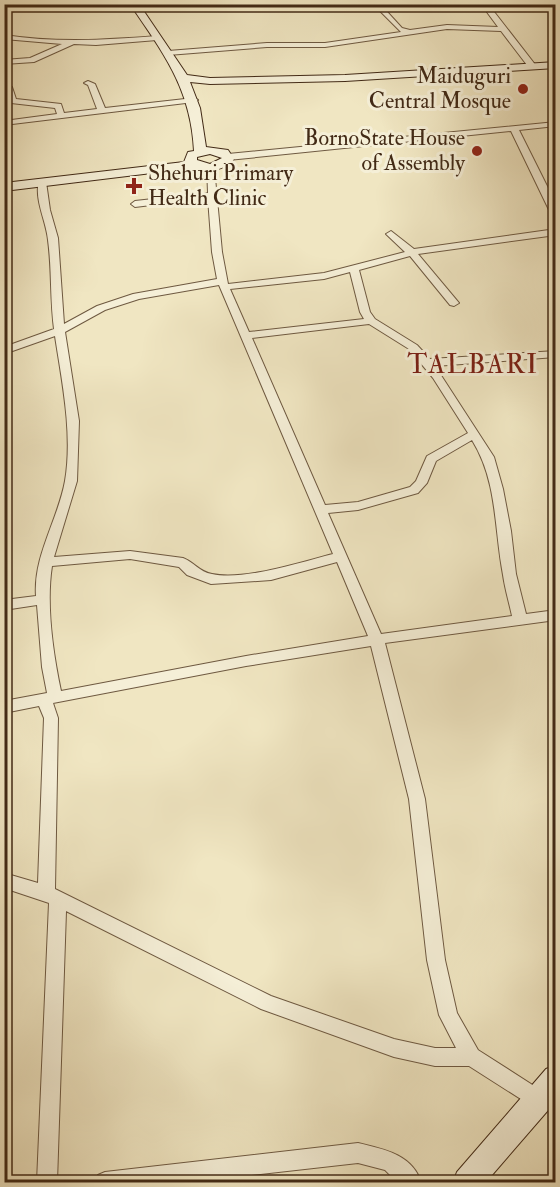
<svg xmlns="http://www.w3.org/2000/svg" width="560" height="1187" font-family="'IM FELL Double Pica',serif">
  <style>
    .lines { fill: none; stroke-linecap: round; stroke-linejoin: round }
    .minor-casing { stroke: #6e5941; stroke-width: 2 }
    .secondary-casing { stroke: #422a16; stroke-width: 2 }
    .minor { fill: #f5efd7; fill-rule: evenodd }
    .secondary { fill: #f5efd7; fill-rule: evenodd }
    .poi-dot { fill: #8f2418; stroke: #f5efd7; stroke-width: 2 }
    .labels { text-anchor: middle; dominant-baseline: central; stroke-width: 6; stroke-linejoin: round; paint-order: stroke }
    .far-poi-label { font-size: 22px; fill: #422a16; stroke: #f5efd7; text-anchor: end }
    .neighbourhood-label { font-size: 27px; letter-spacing: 1.5px; fill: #7a1f14; stroke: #f5efd7 }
  </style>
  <rect width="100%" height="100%" fill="#f0e6c2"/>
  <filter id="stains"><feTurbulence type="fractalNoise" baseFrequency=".00333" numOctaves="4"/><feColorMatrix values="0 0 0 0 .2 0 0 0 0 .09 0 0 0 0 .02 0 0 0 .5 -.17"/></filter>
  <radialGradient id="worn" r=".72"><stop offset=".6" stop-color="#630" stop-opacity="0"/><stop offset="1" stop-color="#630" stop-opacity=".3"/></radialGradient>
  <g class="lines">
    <!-- minor casing -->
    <g class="minor-casing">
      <path id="minor" d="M 16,4 L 23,4 L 20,10 L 4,13 L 4,9 L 15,7 Z
        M 373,4 L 380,4 L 402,28 L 410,30 L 447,25 L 498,27 L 481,4 L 488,4 L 537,67 L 530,69 L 501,31 L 447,29 L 325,47 L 267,47 L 168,55 L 164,53 L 168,51 L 267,43 L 325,43 L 401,32 Z
        M 4,35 C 56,43 106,40 157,36 L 161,38 L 157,40 L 96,45 L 74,44 L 34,62 L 4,64 L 4,60 L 30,58 L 62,44 L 4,39 Z
        M 88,81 L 95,84 L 105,108 L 194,98 L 198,100 L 194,102 L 4,125 L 4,121 L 57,114 L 55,108 L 11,103 L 6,97 L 4,82 L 12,87 L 16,99 L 61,104 L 64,113 L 97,109 L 88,85 L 84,83 Z
        M 556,122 L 556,126 L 519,130 L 556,204 L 556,217 L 551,214 L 511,131 L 228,160 L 224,157 L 228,154 Z
        M 207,165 L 214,167 L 222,252 L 228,284 L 324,273 L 405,252 L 386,234 L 391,231 L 414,249 L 556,229 L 556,235 L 418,254 L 459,303 L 454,306 L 450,305 L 410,256 L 359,270 L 370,312 L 375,319 L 417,345 L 430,359 L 556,351 L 556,357 L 435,366 L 494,457 L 503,489 L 511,531 L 516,574 L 526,614 L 556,610 L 556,620 L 385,643 L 425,799 L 445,960 L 457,1013 L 478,1050 L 545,1093 L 548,1100 L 545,1107 L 538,1110 L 469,1066 L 435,1066 L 394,1057 L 261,1009 L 66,911 L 57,1182 L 37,1182 L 49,903 L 4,888 L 4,873 L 38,883 L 44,718 L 39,706 L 4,713 L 4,701 L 47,693 L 42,667 L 37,605 L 4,610 L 4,600 L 36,596 C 33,556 58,520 65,481 C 73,434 62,382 55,336 L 4,354 L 4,347 L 54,329 C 50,299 52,269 48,240 C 46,220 34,200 39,180 L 46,182 L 50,210 L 58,238 L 64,324 L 97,306 L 133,294 L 217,279 L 212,252 L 208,198 L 135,207 L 131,204 L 135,201 L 208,193 ZM 350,272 L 360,312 L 364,319 L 249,332 L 230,289 L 324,279 ZM 219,285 L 333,554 C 301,562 244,581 212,574 C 199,572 194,562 183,558 L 130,551 L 54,557 L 77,481 L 79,421 L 65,332 L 105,310 L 139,299 ZM 369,324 L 409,349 L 433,378 L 468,433 L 427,456 L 416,481 L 410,487 L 358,502 L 325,505 L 252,338 ZM 472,440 C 498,482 494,529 503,575 C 505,589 509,602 512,616 L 381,634 L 328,513 L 358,510 L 418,493 L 427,483 L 436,461 ZM 130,559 L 179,567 L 187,575 L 211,584 L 271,580 L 337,562 L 368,636 L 246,656 L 61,691 C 53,653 46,604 52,566 ZM 371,646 L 409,799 L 427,960 L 439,1015 L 456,1048 L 435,1048 L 394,1039 L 271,996 L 55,889 L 58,718 L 53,703 L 246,666 Z
        M 358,1143 C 383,1149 412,1154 421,1182 L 397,1182 L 385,1170 L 358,1163 L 189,1182 L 95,1182 L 98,1175 L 105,1172 Z"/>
    </g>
    <!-- secondary casing -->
    <g class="secondary-casing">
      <path id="secondary" d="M 130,4 L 139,4 L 187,75 L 210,78 L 345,75 L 556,62 L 556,68 L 345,81 L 210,84 L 190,82 L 200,108 L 206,147 L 228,150 L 234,159 C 223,172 208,172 193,168 L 4,191 L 4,183 L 184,162 L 188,152 L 194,151 C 191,89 164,54 130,4 ZM 210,154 L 222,158 L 210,164 L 197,160 L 197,157 Z
        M 556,1065 L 556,1101 L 486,1182 L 453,1182 L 457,1172 L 546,1069 Z"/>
    </g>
    <!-- minor -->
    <use href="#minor" class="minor"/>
    <!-- secondary -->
    <use href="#secondary" class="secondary"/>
  </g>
  <!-- markers -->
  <g class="poi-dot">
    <circle cx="523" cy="89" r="6"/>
    <circle cx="477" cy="151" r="6"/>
    <path d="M131 177h6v6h6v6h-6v6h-6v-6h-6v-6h6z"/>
  </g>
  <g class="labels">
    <!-- far-poi labels -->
    <g class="far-poi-label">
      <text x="511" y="76">Maiduguri<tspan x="511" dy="25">Central Mosque</tspan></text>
      <text x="465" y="138">BornoState House<tspan x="465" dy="25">of Assembly</tspan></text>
      <text x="148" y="173" text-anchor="start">Shehuri Primary<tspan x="148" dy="25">Health Clinic</tspan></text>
    </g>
    <!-- neighbourhood labels -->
    <g class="neighbourhood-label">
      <text x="473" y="364">TALBARI</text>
    </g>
  </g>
  <!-- margin -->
  <rect width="560" height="1187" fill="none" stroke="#f0e6c2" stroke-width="24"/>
  <rect x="6" y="6" width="548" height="1175" fill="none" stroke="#422a16" stroke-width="3"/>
  <rect x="12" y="12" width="536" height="1163" fill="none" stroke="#422a16" stroke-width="1.5"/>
  <rect width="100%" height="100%" filter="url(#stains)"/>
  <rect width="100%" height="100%" fill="url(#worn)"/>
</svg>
